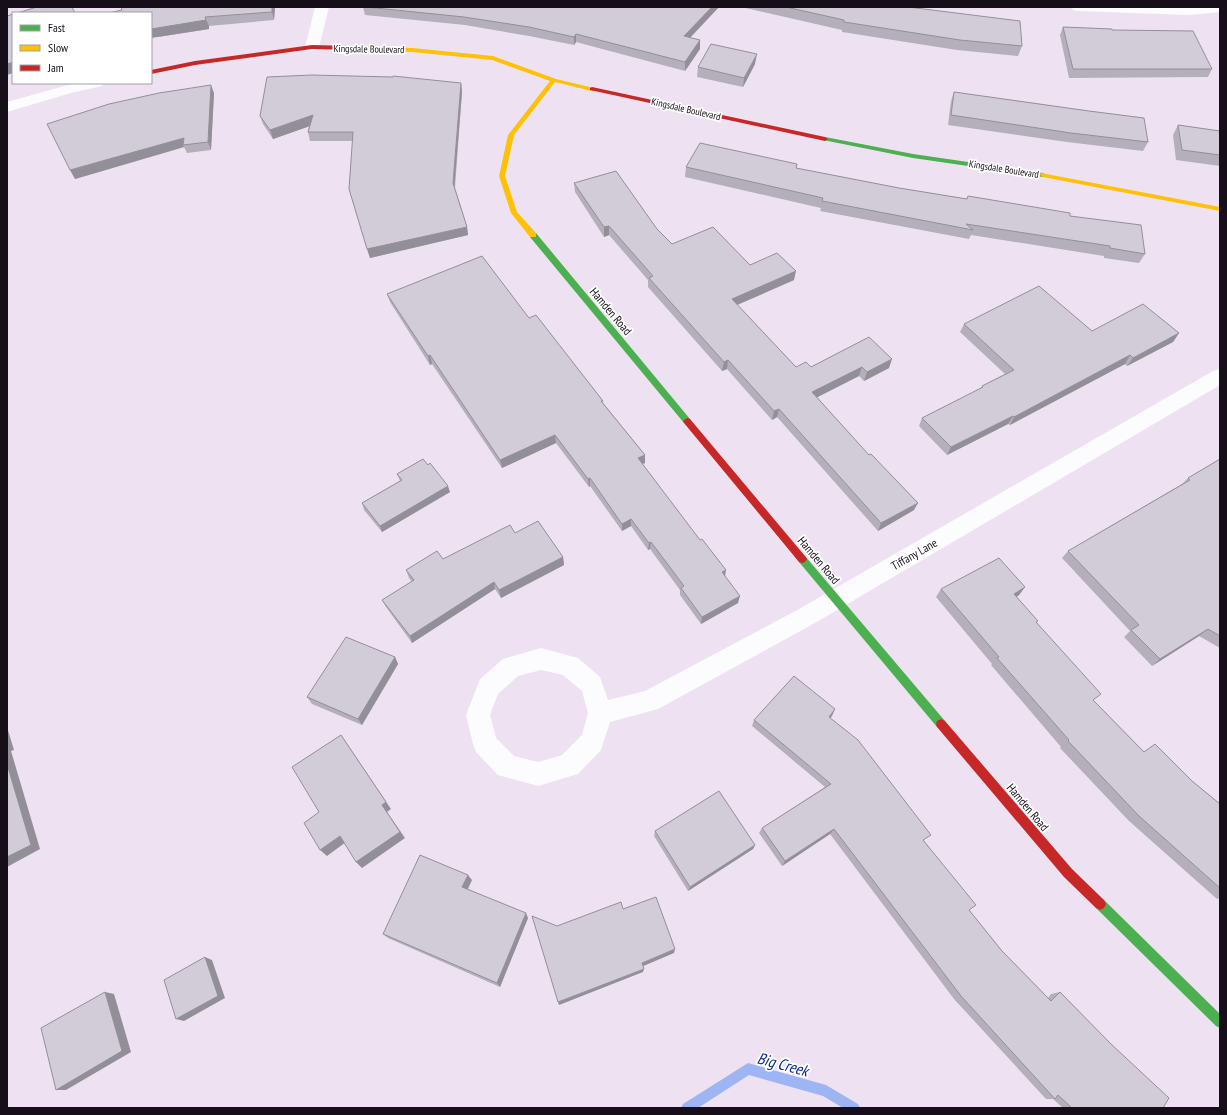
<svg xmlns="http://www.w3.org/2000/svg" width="1227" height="1115" font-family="'PT Sans Narrow',sans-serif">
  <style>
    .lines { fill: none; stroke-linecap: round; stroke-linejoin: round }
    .stream { fill: #9eb5f4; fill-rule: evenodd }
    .street { fill: #fcfbfd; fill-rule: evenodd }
    .fast { fill: #4caf50; fill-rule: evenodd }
    .slow { fill: #ffc107; fill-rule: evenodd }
    .jam { fill: #c62828; fill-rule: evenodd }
    .wall { fill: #b5afbb }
    .shaded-wall { fill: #938f98 }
    .building { fill: #d2ccd9; stroke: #938f98 }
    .labels { text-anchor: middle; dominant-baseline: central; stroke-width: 3.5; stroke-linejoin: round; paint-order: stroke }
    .far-street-label { font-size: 10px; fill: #160f19; stroke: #fff }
    .street-label { font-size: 12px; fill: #160f19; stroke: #fff }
    .near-water-label { font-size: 16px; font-style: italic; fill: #0e2d8c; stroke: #fff }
  </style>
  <rect width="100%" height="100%" fill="#eee2f2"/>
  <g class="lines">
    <!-- stream -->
    <path class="stream" d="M 748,1063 L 826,1085 L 858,1104 L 860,1108 L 843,1108 L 823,1096 L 749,1075 L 698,1108 L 681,1108 L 683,1104 Z"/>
    <!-- street -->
    <path class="street" d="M 315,7 L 329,7 L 319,47 L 317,50 L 312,51 L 307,50 L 305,47 Z
      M 1071,7 L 1220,7 L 1220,12 L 1189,15 L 1078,11 L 1073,10 Z
      M 75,83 L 105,83 L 102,86 L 71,93 L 7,112 L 7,102 Z
      M 1220,369 L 1220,385 L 815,623 L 658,709 L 610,722 L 601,750 L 578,774 L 538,786 L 498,775 L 476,752 L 473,744 L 466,715 L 480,679 L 503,659 L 541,648 L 578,658 L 600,677 L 608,700 L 645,691 L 799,609 L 1213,371 ZM 541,670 L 563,675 L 582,691 L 588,713 L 582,735 L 562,755 L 538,762 L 514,756 L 496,738 L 490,715 L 498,694 L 518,676 Z"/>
    <!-- fast -->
    <path class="fast" d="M 825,137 L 913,154 L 1043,173 L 1046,175 L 1043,177 L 913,158 L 823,140 L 823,138 Z
      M 530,233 L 536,233 L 690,419 L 691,421 L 690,423 L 684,423 L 530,237 Z
      M 802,555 L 805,556 L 945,721 L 946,724 L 945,727 L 941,729 L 937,727 L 799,562 L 797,559 L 799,556 Z
      M 1100,898 L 1104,900 L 1220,1014 L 1220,1028 L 1216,1026 L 1096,908 L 1094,904 L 1096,900 Z"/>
    <!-- slow -->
    <path class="slow" d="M 352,46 L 412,48 L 493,56 L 556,79 L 594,88 L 594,90 L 592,91 L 555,82 L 514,135 L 505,176 L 517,212 L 536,233 L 536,237 L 530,237 L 511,213 L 499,176 L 508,135 L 550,81 L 492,60 L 412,52 L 350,49 L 350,47 Z
      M 1041,173 L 1220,207 L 1220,211 L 1043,177 L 1040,175 Z"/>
    <!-- jam -->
    <path class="jam" d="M 312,45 L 352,46 L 355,48 L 352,50 L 312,49 L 195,65 L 151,74 L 151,70 L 195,61 Z
      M 592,87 L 825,137 L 828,139 L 825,141 L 590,90 L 590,88 Z
      M 687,418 L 690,419 L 805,556 L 807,559 L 805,562 L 802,563 L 799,562 L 684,423 L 683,421 Z
      M 941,719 L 945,721 L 1072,869 L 1104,900 L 1106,904 L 1104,908 L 1100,910 L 1096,908 L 1064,877 L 937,727 L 936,724 L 937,721 Z"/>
  </g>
  <!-- wall -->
  <path class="wall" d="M 121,7 L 275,7 L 274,20 L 209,26 L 209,29 L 158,37 L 122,10 Z
    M 363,7 L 719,7 L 690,38 L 700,40 L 700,49 L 685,71 L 576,42 L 574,45 L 529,36 L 465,25 L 365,15 Z
    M 741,7 L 908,7 L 1022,46 L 1018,56 L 957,50 L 842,32 L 842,30 Z
    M 1063,27 L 1112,30 L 1212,69 L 1208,77 L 1069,78 L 1060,35 Z
    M 755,64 L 743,87 L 697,77 L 698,67 Z
    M 461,83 L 462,92 L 455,188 L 467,227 L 468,235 L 370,258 L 349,189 L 353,141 L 310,141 L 308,132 L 309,126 L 273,139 L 263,124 L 260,116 Z
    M 954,92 L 1089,111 L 1148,142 L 1143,151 L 1067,142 L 948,125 L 951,101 Z
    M 214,93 L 211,150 L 187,153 L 184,147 L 75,179 Z
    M 1178,125 L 1220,131 L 1220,166 L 1176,160 L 1173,135 Z
    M 686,167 L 796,168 L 899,188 L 967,199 L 968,196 L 1070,216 L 1145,254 L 1139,263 L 1104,258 L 1104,256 L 971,235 L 969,239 L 820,211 L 821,208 L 685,177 Z
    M 574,183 L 657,229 L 672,244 L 750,265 L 794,280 L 737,305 L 796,367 L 889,368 L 864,381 L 859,376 L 817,397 L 914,510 L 878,531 L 777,417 L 772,420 L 727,369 L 722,371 L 648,287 L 648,280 L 609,235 L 604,237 L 575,192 Z
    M 387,294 L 529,318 L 603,401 L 603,403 L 645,455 L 645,463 L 642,464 L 725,576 L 738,603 L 701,624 L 680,595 L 680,590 L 650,549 L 648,550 L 631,526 L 622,531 L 590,486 L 589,487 L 556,443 L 502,468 L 432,364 L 430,365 L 390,302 Z
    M 964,324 L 1092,331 L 1179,333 L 1173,342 L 1127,366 L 1125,364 L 1010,425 L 1008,424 L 947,455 L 919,426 L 922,418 L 980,389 L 982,386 L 1005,374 L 960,332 Z
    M 1220,459 L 1220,648 L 1199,636 L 1152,666 L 1124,637 L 1130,631 L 1062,558 L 1068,551 L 1182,484 L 1188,478 Z
    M 428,465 L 450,492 L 382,532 L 364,510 L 362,503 L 400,481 L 397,474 Z
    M 515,533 L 563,557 L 564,565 L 501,598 L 495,589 L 412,643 L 386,607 L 382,600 L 412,582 L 409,578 L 406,570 L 443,559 Z
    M 1025,587 L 1019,595 L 1017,597 L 1094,701 L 1144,752 L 1155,744 L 1192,781 L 1220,804 L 1220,898 L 1217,899 L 1129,821 L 1060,748 L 1061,747 L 991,665 L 992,664 L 936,597 L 941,589 Z
    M 395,657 L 398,664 L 362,725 L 312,704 L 307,697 Z
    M 832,716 L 830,718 L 924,841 L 969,910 L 1002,951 L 1048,998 L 1051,994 L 1060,992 L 1163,1108 L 1063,1108 L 1053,1099 L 1046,1099 L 954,999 L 830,834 L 782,866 L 759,833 L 762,828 L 825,787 L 752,726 L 754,720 Z
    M 655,831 L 755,845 L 753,849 L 688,891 L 654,836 Z
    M 472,880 L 468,889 L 528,918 L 500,987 L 388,938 L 383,934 Z"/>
  <!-- shaded-wall -->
  <path class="shaded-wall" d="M 272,7 L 275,7 L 274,20 L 272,12 Z
    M 712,7 L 719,7 L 683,45 L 684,36 Z
    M 205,17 L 209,26 L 209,29 L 151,38 L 151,29 Z
    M 576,34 L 576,42 L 574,45 L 574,37 Z
    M 700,40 L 700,49 L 685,71 L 685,62 Z
    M 757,54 L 755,64 L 743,87 L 744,78 Z
    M 13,62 L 13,73 L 7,75 L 7,64 Z
    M 461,83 L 462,92 L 454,191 L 453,183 Z
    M 211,85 L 214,93 L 211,150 L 208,142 Z
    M 313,115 L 316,124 L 273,139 L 270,130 Z
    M 184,138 L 183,145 L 184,147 L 75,179 L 70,170 Z
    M 609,226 L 609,235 L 604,237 L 604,227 Z
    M 467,227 L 468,235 L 370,258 L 367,249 Z
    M 796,271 L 794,280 L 730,308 L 732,299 Z
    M 1179,333 L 1173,342 L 1127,366 L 1133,358 Z
    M 430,355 L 432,364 L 430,365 L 428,356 Z
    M 1130,355 L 1125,364 L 1010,425 L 1014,417 Z
    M 892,359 L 889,368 L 864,381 L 867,372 Z
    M 728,360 L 727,369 L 722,371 L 724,362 Z
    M 862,367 L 859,376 L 810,401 L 812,392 Z
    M 779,409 L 777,417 L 772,420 L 774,411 Z
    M 1013,416 L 1008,424 L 947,455 L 951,447 Z
    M 555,435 L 556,443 L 502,468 L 500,460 Z
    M 645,455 L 645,463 L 638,466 L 638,458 Z
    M 590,478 L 590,486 L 589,487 L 588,479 Z
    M 448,486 L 450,492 L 382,532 L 380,526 Z
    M 918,503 L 914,510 L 878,531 L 881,523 Z
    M 631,519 L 631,526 L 622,531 L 622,524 Z
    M 651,542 L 650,549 L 648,550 L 649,543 Z
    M 563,557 L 564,565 L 501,598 L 499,590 Z
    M 726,570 L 725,577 L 722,572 Z
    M 494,582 L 495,589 L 412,643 L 410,636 Z
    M 1025,587 L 1019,595 L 1008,602 L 1014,594 Z
    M 740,596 L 738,603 L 701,624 L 702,617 Z
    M 1208,629 L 1199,636 L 1152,666 L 1160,659 Z
    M 395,657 L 398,664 L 362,725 L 358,719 Z
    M 835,709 L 832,716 L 825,723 L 829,717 Z
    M 7,727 L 14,750 L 11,751 L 40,849 L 7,867 Z
    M 341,735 L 391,809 L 387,812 L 405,838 L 362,868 L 356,862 L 382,805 Z
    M 834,829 L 830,834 L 782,866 L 785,861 Z
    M 340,836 L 346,842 L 327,856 L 320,850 Z
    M 755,845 L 753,849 L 688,891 L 690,887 Z
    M 468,875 L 472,880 L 466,892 L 462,887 Z
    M 526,913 L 528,918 L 500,987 L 497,983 Z
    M 675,949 L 674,953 L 641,967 L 642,963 Z
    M 205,957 L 212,960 L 225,998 L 184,1021 L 176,1019 Z
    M 644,969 L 643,972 L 559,1005 L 558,1002 Z
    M 105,992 L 114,994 L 131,1052 L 66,1090 L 56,1090 Z"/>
  <!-- building -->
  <path class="building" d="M 37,7 L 72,7 L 75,13 L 17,13 Z
    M 121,7 L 272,7 L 272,12 L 205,17 L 206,20 L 151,29 L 151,13 L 109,13 L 122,10 Z
    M 366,7 L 712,7 L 684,36 L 700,40 L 685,62 L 576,34 L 574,37 L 529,27 L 464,17 Z
    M 786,7 L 908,7 L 1020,21 L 1022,46 L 960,40 L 844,22 L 844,20 Z
    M 13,14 L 13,62 L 7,64 L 7,16 Z
    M 1063,27 L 1112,29 L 1112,30 L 1193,31 L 1212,69 L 1073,69 Z
    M 711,44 L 757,54 L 744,78 L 698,67 Z
    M 312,75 L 393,77 L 393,76 L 461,83 L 453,183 L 467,227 L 367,249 L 349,189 L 353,132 L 308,132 L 313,115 L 270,130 L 260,116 L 267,77 Z
    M 211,85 L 208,142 L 183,145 L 184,138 L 70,170 L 47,124 L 109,104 L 159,93 Z
    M 954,92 L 1089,111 L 1144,118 L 1148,142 L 1071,133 L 951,115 Z
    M 1178,125 L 1220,131 L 1220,155 L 1182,150 Z
    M 700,143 L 797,164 L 796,168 L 899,188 L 967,199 L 968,196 L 1070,213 L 1070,216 L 1141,225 L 1145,254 L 1110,248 L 1110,246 L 966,224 L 973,230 L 822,201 L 823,198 L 686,167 Z
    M 616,171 L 657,229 L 672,244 L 713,227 L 750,265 L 777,253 L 796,271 L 732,299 L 796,367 L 806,362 L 811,367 L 869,337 L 892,359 L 867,372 L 862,367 L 812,392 L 869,455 L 871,454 L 918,503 L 881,523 L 779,409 L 774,411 L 728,360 L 724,362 L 649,278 L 653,276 L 609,226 L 604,227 L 574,183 Z
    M 482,256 L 529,318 L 536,315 L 603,401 L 601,401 L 645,455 L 638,458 L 700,540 L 702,539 L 726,570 L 722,572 L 740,596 L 702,617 L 681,588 L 684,586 L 651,542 L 649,543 L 631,519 L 622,524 L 590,478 L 588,479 L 555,435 L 500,460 L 430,355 L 428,356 L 387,294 Z
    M 1039,286 L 1092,331 L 1143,304 L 1179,333 L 1133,358 L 1130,355 L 1014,417 L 1013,416 L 951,447 L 922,418 L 983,387 L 982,386 L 1014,370 L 964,324 Z
    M 423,459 L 428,465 L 430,463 L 448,486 L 380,526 L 362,503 L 402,480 L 397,474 Z
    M 1220,459 L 1220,636 L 1208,629 L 1160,659 L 1131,630 L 1139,625 L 1068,551 L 1190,480 L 1188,478 Z
    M 538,521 L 563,557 L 499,590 L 494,582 L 410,636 L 382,600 L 414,580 L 406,570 L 437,551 L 443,559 L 510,525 L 515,533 Z
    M 999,558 L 1025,587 L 1014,594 L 1038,621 L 1036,622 L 1101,694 L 1093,700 L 1144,752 L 1155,744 L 1192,781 L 1220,804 L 1220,888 L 1139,816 L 1068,741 L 1069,740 L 997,658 L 999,657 L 941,589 Z
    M 346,637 L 395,657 L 358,719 L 307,697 Z
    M 794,676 L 835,709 L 829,717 L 858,740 L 931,835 L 923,840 L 976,905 L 969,910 L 1002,951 L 1051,1001 L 1060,992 L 1111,1044 L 1169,1098 L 1163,1108 L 1072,1108 L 1058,1095 L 1055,1099 L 961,996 L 834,829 L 785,861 L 762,828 L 831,784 L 754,720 Z
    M 341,735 L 386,802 L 382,805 L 400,832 L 356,862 L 340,836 L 320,850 L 304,823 L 319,812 L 292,767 Z
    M 7,764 L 31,845 L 7,857 Z
    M 719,791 L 755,845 L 690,887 L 655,831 Z
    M 420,855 L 468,875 L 462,887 L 526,913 L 497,983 L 383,934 Z
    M 656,897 L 675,949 L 642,963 L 644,969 L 558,1002 L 532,916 L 557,926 L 621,902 L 623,909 Z
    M 205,957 L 218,996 L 176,1019 L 164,980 Z
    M 105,992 L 122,1051 L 56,1090 L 41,1028 Z"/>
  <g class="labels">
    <!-- far-street labels -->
    <g class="far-street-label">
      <text transform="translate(369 49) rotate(1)">Kingsdale Boulevard</text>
      <text transform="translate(686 109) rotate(13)">Kingsdale Boulevard</text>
      <text transform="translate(1004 169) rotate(9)">Kingsdale Boulevard</text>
    </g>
    <!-- street labels -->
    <g class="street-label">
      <text transform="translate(611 311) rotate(50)">Hamden Road</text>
      <text transform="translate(914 554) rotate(-30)">Tiffany Lane</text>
      <text transform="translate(819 560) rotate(50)">Hamden Road</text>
      <text transform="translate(1028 807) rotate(50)">Hamden Road</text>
    </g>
    <!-- near-water labels -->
    <g class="near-water-label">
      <text transform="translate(783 1064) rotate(15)">Big Creek</text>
    </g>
  </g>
  <!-- border -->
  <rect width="1227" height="1115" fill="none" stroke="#160f19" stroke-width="16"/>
  <!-- legend -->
  <rect x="12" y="12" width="140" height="72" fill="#ffffff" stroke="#a29fa3"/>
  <rect x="20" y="25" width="20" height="6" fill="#4caf50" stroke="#a29fa3"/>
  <text x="48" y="32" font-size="12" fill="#160f19">Fast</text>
  <rect x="20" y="45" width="20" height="6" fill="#ffc107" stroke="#a29fa3"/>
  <text x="48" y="52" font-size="12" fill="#160f19">Slow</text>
  <rect x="20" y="65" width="20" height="6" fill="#c62828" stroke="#a29fa3"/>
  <text x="48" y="72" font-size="12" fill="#160f19">Jam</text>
</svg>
